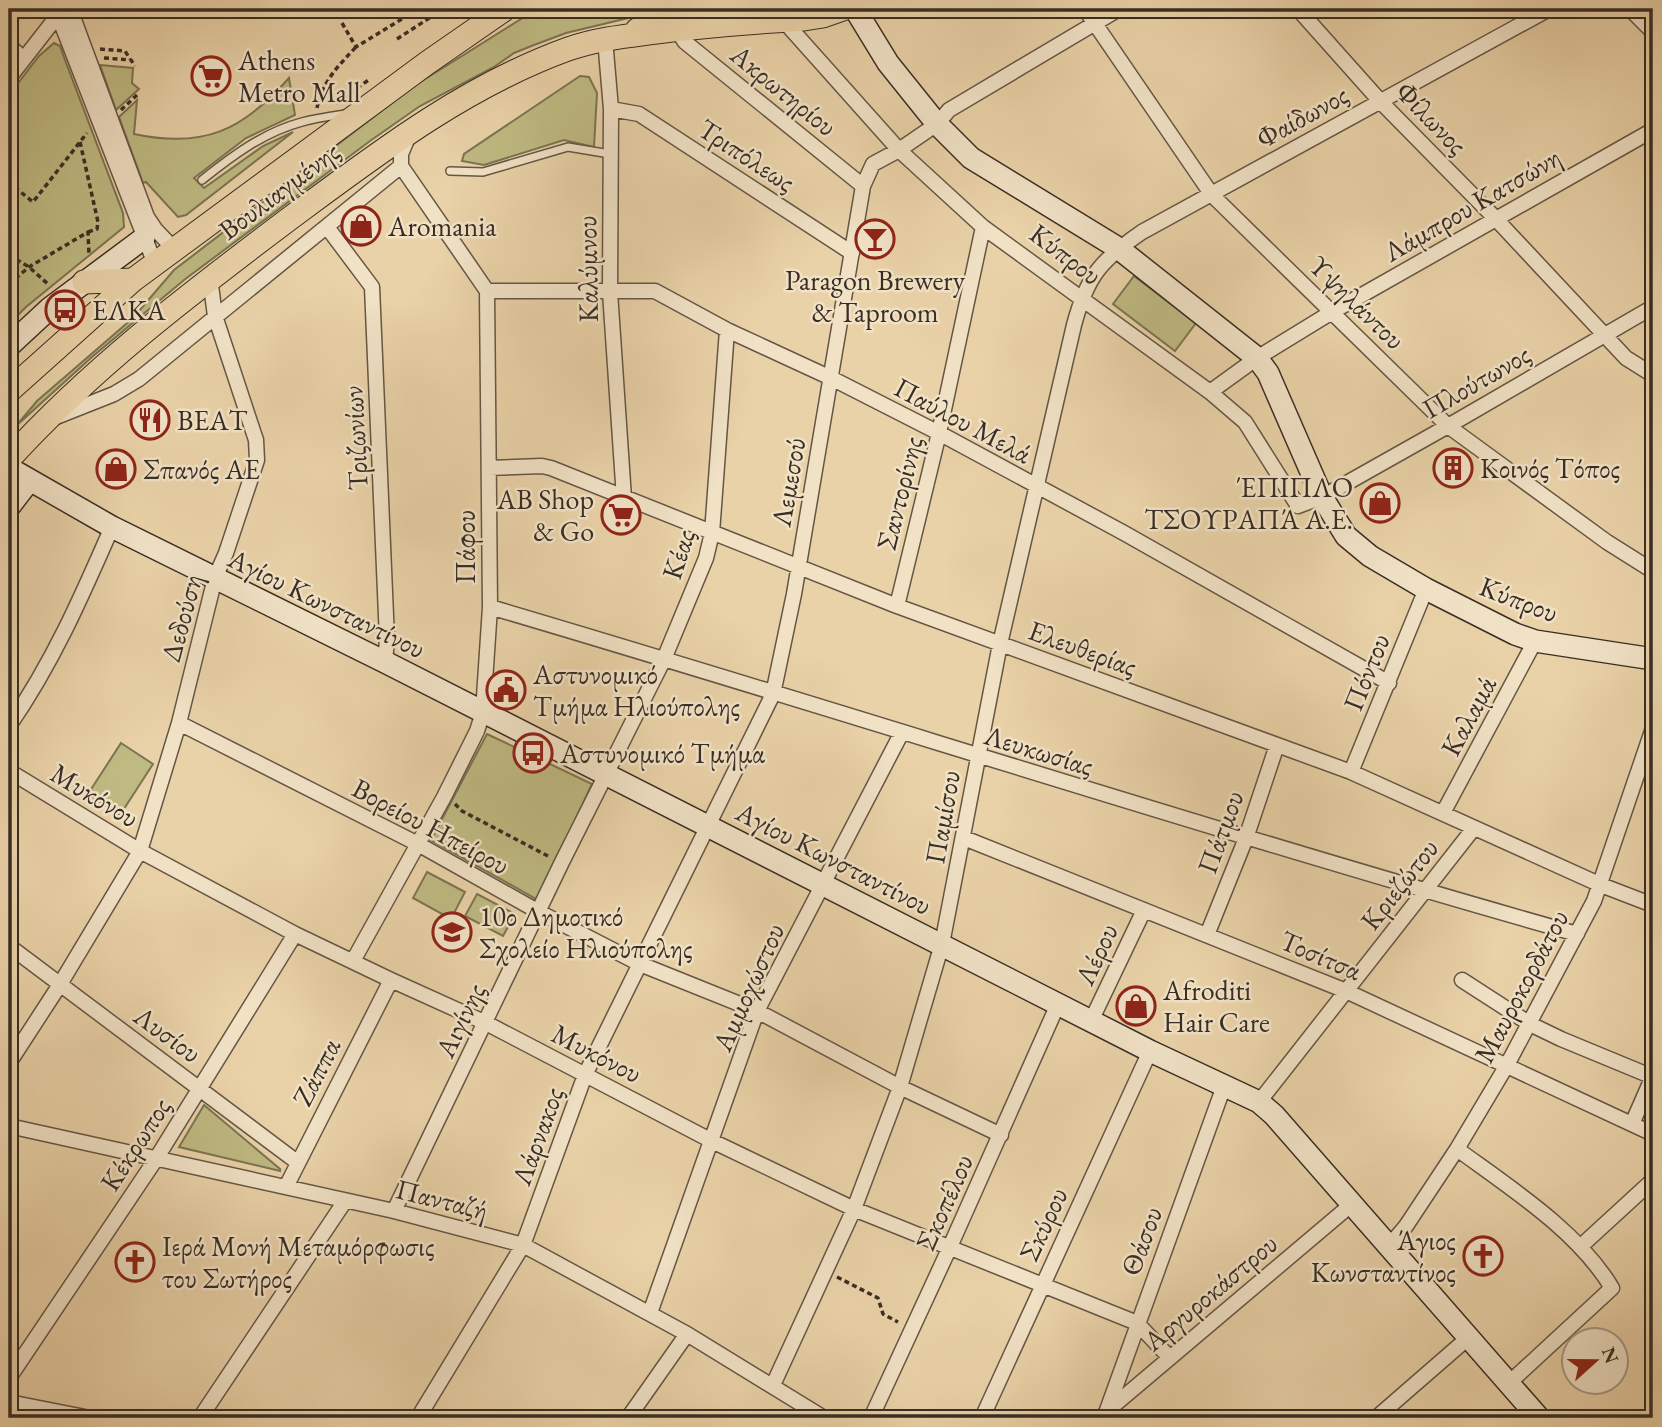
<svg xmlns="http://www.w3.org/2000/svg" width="1662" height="1427" font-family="'EB Garamond',serif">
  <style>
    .green { fill: #bfba82; stroke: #7c7453; stroke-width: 2 }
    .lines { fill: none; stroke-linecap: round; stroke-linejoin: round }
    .lane-casing { stroke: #645645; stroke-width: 10 }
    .street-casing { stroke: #645645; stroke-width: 17 }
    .secondary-casing { stroke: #382d24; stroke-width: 24 }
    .primary-casing { stroke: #382d24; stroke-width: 25 }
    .path { stroke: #382d24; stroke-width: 3.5; stroke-dasharray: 5 3.5; stroke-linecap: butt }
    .lane { stroke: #f1e2c6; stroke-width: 7 }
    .street { stroke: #f1e2c6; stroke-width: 14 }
    .secondary { stroke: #f1e2c6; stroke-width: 21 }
    .primary { stroke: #ead2a8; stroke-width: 23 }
    .labels { text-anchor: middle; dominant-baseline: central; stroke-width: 5; stroke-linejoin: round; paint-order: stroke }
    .poi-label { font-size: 28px; fill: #382d24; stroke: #f1e2c6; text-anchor: start }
    .street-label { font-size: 28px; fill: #382d24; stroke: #f1e2c6 }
  </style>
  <rect width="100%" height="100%" fill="#ead2a8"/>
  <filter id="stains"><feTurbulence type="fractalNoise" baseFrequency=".00286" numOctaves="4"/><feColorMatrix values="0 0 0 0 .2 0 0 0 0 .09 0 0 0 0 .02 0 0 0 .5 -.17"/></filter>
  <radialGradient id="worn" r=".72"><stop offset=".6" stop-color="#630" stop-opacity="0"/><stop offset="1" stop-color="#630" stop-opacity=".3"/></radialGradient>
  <!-- green -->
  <path class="green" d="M 537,9 L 658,9 L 645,14 L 566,33 L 534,45 L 514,53 L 494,67 L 420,106 L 370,141 L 184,280 L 92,357 L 16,426 L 37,401 L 133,318 L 174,270 L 414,86 Z
    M 54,43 L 60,46 L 65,60 L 123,213 L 124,227 L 26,307 L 9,324 L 9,95 L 39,56 Z
    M 100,65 L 133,68 L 132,83 L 139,89 L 116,110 Z
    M 580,76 L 589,77 L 597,93 L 594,147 L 564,140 L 484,165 L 462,161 L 464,154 Z
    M 289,78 L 295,115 L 246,138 L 194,178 L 204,188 L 263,146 L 293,132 L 186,215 L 178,217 L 146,182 L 143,183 L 119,117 L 137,100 L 134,134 C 204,149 243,130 289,78 Z
    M 1134,276 L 1196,323 L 1175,351 L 1113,304 Z
    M 487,734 L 592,784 L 538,900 L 431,840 Z
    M 121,743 L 153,764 L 120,815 L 88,794 Z
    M 427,872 L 465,892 L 451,919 L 413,898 Z
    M 477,894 L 515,914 L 503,936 L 465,916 Z
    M 204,1105 L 280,1169 L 280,1171 L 179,1147 Z"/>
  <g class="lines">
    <!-- lane casing -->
    <g class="lane-casing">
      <path id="lane" d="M 450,171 L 483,172 L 568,147 L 610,154
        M 202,180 C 232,156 264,132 302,122 C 316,118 331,116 345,114"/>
    </g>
    <!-- street casing -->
    <g class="street-casing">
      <path id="street" d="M 70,9 L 147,217 L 155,229 L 175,250
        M 1085,9 L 1212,195 L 1448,426 L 1607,542 L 1653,571
        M 1298,9 L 1380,101 L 1495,218 L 1626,358 L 1653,375
        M 1630,9 L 1653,32
        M 58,15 L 155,264
        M 783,20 L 899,150 L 983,227 L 1210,392 L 1245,422 L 1298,506 L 1322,497 L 1448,426 L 1653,307
        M 677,30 L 685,42 L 863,186
        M 605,39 L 611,109 L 610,292 L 624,498
        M 9,46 L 24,59
        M 9,78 L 62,10
        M 611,109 L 639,114 L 852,253
        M 327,227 L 372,287 L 387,639 L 385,662
        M 487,291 L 655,291 L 727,330 L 831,378 L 939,433 L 1124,533 L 1389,683
        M 1210,392 L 1257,358 L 1332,312 L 1653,130
        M 56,417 L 114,394 L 139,379 L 401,166
        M 489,468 L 542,466 L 551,468 L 897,606 L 1351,772 L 1601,885 L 1653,905
        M 897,606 L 939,433 L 983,227
        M 490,607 C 853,714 1212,831 1577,934
        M 179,723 L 418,844 L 539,912 L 640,964 L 757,1011 L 900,1087 L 1001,1135
        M 9,726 C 53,662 81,598 112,527
        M 9,771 L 140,851 L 295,934 L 391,980 L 486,1023 L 712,1141 L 854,1209 L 1137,1323 L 1170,1358
        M 1351,772 L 1426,589
        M 1443,813 L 1535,641
        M 964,838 L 1346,991 L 1653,1134
        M 1207,935 L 1246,838 L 1277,745
        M 9,946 L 297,1162
        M 353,961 L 444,797 L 477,731 L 483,712 L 490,607 L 487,291 L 401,166 L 401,154 L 409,135
        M 1462,980 L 1530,1024 L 1561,1039 L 1653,1077
        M 1092,1019 L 1144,910
        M 9,1063 L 59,986 L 140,851 L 179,723 L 215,578 L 226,553 L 257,460 L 256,440 L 215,316 L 210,278
        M 1259,1102 L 1474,828
        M 1632,1124 L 1653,1076
        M 9,1126 L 394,1211 L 523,1245 L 687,1334 L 824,1418
        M 1457,1149 C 1509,1187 1578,1231 1612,1288 L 1508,1384
        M 286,1187 L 391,980
        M 394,1211 L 562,862 L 664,659 L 706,558 L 712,533 L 727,330
        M 1389,1246 L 1406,1226 L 1457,1149 L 1507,1065 L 1594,901 L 1653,728
        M 1580,1247 L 1653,1180
        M 650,1313 L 757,1011 L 902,732
        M 9,1378 L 156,1159 L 295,934
        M 773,1385 L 854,1209 L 900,1087 L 942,944 L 1000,644 L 1074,325 C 1087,276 1101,260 1142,232 L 1549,9
        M 9,1402 L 90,1418
        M 1106,1412 L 1352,1204
        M 1106,1413 L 1224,1086
        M 200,1418 L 345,1201
        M 418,1418 L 523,1245 L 585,1075 L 773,694 L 794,594 L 863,186 L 873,164 L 899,150 L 937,124 L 949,110 L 1119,9
        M 628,1418 L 687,1334
        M 871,1418 L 949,1249 L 1058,1004
        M 982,1418 L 1150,1051
        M 1376,1418 L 1468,1338
        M 1647,1418 L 1653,1413"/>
    </g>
    <!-- secondary casing -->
    <g class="secondary-casing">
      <path id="secondary" d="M 855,9 L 888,63 L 937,124 L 971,158 L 1118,248 L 1257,358 L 1268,373 L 1322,497 L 1346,536 L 1370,556 L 1426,589 L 1515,634 L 1535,641 L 1653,659
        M 9,346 L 50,308 L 144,238
        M 9,468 L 112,527 L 385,662 L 1150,1051 L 1259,1102 L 1274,1115 L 1539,1418
        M 9,507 L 29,481"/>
    </g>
    <!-- primary casing -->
    <g class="primary-casing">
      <path id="primary" d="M 637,30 L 669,9
        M 84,282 L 133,280
        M 9,391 L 133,280 L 427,63 L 505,9
        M 9,459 C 91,369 188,295 285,222 C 374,156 463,87 568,49 C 597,39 626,36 656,32 C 705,26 755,22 804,19 L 823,16 L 843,9"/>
    </g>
    <!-- path -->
    <path class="path" d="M 342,23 L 356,47 L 415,11 L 434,15
      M 397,39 L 434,15 L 461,15
      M 100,49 L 125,51 L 130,59
      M 104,58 L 131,60 L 135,66
      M 336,103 L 370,79
      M 317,108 C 322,82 338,66 356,47
      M 121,110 L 138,94
      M 80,142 L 98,222 L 97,229 L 88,232
      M 9,189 L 12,185 L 33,202 L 87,133
      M 9,255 L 29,267 L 49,285
      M 9,284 L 29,267 L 88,232 L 89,255
      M 455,804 L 462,811 L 548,856
      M 837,1277 L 878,1298 L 883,1314 L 898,1322"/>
    <!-- lane -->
    <use href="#lane" class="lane"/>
    <!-- street -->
    <use href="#street" class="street"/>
    <!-- secondary -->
    <use href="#secondary" class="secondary"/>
    <!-- primary -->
    <use href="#primary" class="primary"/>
  </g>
  <!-- icons -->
  <defs>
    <g id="supermarket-ring" transform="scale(2.0125)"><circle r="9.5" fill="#f1e2c6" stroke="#8f2418" stroke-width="1.5"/><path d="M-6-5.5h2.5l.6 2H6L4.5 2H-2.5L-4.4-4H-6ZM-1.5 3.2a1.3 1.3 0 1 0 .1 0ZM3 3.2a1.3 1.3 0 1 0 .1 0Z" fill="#8f2418"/></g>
    <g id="shop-ring" transform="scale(2.0125)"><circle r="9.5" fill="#f1e2c6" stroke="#8f2418" stroke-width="1.5"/><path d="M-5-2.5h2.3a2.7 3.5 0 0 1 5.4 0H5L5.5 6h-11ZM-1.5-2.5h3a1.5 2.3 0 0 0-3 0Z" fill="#8f2418"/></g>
    <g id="bar-ring" transform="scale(2.0125)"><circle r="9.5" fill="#f1e2c6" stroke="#8f2418" stroke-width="1.5"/><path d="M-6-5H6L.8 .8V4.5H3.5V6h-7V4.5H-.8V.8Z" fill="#8f2418"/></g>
    <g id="bus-ring" transform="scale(2.0125)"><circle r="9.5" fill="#f1e2c6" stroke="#8f2418" stroke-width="1.5"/><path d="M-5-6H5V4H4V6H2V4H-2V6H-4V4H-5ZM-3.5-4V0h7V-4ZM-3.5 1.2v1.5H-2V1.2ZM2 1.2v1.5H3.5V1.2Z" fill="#8f2418"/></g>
    <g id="restaurant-ring" transform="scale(2.0125)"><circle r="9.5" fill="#f1e2c6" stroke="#8f2418" stroke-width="1.5"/><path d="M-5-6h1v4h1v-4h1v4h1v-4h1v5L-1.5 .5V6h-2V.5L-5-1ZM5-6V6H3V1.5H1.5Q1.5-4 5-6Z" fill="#8f2418"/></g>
    <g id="building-ring" transform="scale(2.0125)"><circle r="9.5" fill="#f1e2c6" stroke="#8f2418" stroke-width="1.5"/><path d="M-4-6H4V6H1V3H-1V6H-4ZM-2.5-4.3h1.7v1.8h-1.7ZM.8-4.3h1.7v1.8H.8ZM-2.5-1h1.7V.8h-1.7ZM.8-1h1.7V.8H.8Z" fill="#8f2418"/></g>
    <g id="civic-ring" transform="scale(2.0125)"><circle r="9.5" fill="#f1e2c6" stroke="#8f2418" stroke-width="1.5"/><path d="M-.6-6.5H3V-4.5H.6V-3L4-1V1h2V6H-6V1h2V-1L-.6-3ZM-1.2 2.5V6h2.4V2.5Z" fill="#8f2418"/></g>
    <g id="school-ring" transform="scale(2.0125)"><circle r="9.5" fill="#f1e2c6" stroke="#8f2418" stroke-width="1.5"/><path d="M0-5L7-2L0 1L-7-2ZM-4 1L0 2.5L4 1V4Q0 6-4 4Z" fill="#8f2418"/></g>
    <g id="church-ring" transform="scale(2.0125)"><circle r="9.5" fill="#f1e2c6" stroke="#8f2418" stroke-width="1.5"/><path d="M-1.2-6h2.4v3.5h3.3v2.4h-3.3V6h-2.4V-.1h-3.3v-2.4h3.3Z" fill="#8f2418"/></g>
  </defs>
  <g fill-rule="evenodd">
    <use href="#supermarket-ring" x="211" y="76"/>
    <use href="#shop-ring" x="361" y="226"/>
    <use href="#bar-ring" x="875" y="239"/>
    <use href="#bus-ring" x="65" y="310"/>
    <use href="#restaurant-ring" x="150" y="420"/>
    <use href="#building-ring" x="1453" y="468"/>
    <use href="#shop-ring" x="116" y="469"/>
    <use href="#shop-ring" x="1380" y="503"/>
    <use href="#supermarket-ring" x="621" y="515"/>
    <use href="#civic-ring" x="506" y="690"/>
    <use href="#bus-ring" x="533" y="753"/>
    <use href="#school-ring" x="452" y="932"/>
    <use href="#shop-ring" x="1136" y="1006"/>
    <use href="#church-ring" x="1483" y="1256"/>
    <use href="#church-ring" x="135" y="1262"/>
  </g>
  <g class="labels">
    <!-- poi labels -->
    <g class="poi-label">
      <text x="238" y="60">Athens<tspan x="238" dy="32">Metro Mall</tspan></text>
      <text x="388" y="226">Aromania</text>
      <text x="875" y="280" text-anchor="middle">Paragon Brewery<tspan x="875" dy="32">&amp; Taproom</tspan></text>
      <text x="92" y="310">ΕΛΚΑ</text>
      <text x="177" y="420">ΒΕΑΤ</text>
      <text x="1480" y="468">Κοινός Τόπος</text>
      <text x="143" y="469">Σπανός ΑΕ</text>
      <text x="1353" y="487" text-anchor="end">ΈΠΙΠΛΟ<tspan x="1353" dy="32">ΤΣΟΥΡΑΠΆ Α.Ε.</tspan></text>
      <text x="594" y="499" text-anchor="end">ΑΒ Shop<tspan x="594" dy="32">&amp; Go</tspan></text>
      <text x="533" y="674">Αστυνομικό<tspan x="533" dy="32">Τμήμα Ηλιούπολης</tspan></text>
      <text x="560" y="753">Αστυνομικό Τμήμα</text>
      <text x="479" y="916">10ο Δημοτικό<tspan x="479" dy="32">Σχολείο Ηλιούπολης</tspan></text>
      <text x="1163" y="990">Afroditi<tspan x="1163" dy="32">Hair Care</tspan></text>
      <text x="1456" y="1240" text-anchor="end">Άγιος<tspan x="1456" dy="32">Κωνσταντίνος</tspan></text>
      <text x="162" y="1246">Ιερά Μονή Μεταμόρφωσις<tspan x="162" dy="32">του Σωτήρος</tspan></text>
    </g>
    <!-- street labels -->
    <g class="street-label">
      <text transform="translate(784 90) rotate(39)">Ακρωτηρίου</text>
      <text transform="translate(1302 116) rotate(-29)">Φαίδωνος</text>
      <text transform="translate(1432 118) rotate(46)">Φίλωνος</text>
      <text transform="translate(747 155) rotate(33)">Τριπόλεως</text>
      <text transform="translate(279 190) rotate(-37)">Βουλιαγμένης</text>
      <text transform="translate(1472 204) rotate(-30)">Λάμπρου Κατσώνη</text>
      <text transform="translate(1066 254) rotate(37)">Κύπρου</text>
      <text transform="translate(587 269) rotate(-91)">Καλύμνου</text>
      <text transform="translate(1357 302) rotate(44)">Υψηλάντου</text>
      <text transform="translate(1476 381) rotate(-30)">Πλούτωνος</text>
      <text transform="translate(963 420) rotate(28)">Παύλου Μελά</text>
      <text transform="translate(355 438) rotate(-93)">Τριζωνίων</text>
      <text transform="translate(788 482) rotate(-80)">Λεμεσού</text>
      <text transform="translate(899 493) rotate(-76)">Σαντορίνης</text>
      <text transform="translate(465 547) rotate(-90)">Πάφου</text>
      <text transform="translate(678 554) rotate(-72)">Κέας</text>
      <text transform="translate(1519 599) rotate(21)">Κύπρου</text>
      <text transform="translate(327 603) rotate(26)">Αγίου Κωνσταντίνου</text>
      <text transform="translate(181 618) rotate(-75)">Δεδούση</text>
      <text transform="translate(1083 648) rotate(20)">Ελευθερίας</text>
      <text transform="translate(1366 672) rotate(-68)">Πόντου</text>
      <text transform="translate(1468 716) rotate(-62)">Καλαμά</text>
      <text transform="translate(1039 750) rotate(17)">Λευκωσίας</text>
      <text transform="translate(95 795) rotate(31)">Μυκόνου</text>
      <text transform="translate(942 817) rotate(-80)">Παμίσου</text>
      <text transform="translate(431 826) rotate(28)">Βορείου Ηπείρου</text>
      <text transform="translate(1220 832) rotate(-70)">Πάτμου</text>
      <text transform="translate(834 858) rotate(27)">Αγίου Κωνσταντίνου</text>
      <text transform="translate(1399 884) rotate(-52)">Κριεζώτου</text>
      <text transform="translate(1096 954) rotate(-65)">Λέρου</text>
      <text transform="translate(1321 955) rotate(23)">Τοσίτσα</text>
      <text transform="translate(1521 986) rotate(-62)">Μαυροκορδάτου</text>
      <text transform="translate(748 987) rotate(-66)">Αμμοχώστου</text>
      <text transform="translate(460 1020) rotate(-64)">Αιγίνης</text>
      <text transform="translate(168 1034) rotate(36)">Λυσίου</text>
      <text transform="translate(597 1053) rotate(27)">Μυκόνου</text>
      <text transform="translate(316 1072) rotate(-63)">Ζάππα</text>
      <text transform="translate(537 1136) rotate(-70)">Λάρνακος</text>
      <text transform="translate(135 1144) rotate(-57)">Κέκρωπος</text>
      <text transform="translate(442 1199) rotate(14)">Πανταζή</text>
      <text transform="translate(944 1202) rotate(-66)">Σκοπέλου</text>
      <text transform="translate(1043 1224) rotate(-65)">Σκύρου</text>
      <text transform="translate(1141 1241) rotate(-70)">Θάσου</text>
      <text transform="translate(1210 1292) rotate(-40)">Αργυροκάστρου</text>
    </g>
  </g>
  <!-- margin -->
  <rect width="1662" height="1427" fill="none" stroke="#ead2a8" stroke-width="35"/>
  <rect x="10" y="10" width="1641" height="1406" fill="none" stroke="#382d24" stroke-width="3.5"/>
  <rect x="18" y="18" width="1627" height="1392" fill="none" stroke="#382d24" stroke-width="2"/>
  <!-- north arrow -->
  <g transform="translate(1595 1361) rotate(69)"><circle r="33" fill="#f1e2c6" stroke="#a79a85" stroke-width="2"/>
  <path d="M0-5L12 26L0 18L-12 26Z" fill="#8f2418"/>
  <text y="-10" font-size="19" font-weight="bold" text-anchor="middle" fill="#382d24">N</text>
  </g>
  <rect width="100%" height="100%" filter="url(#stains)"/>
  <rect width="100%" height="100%" fill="url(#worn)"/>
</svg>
